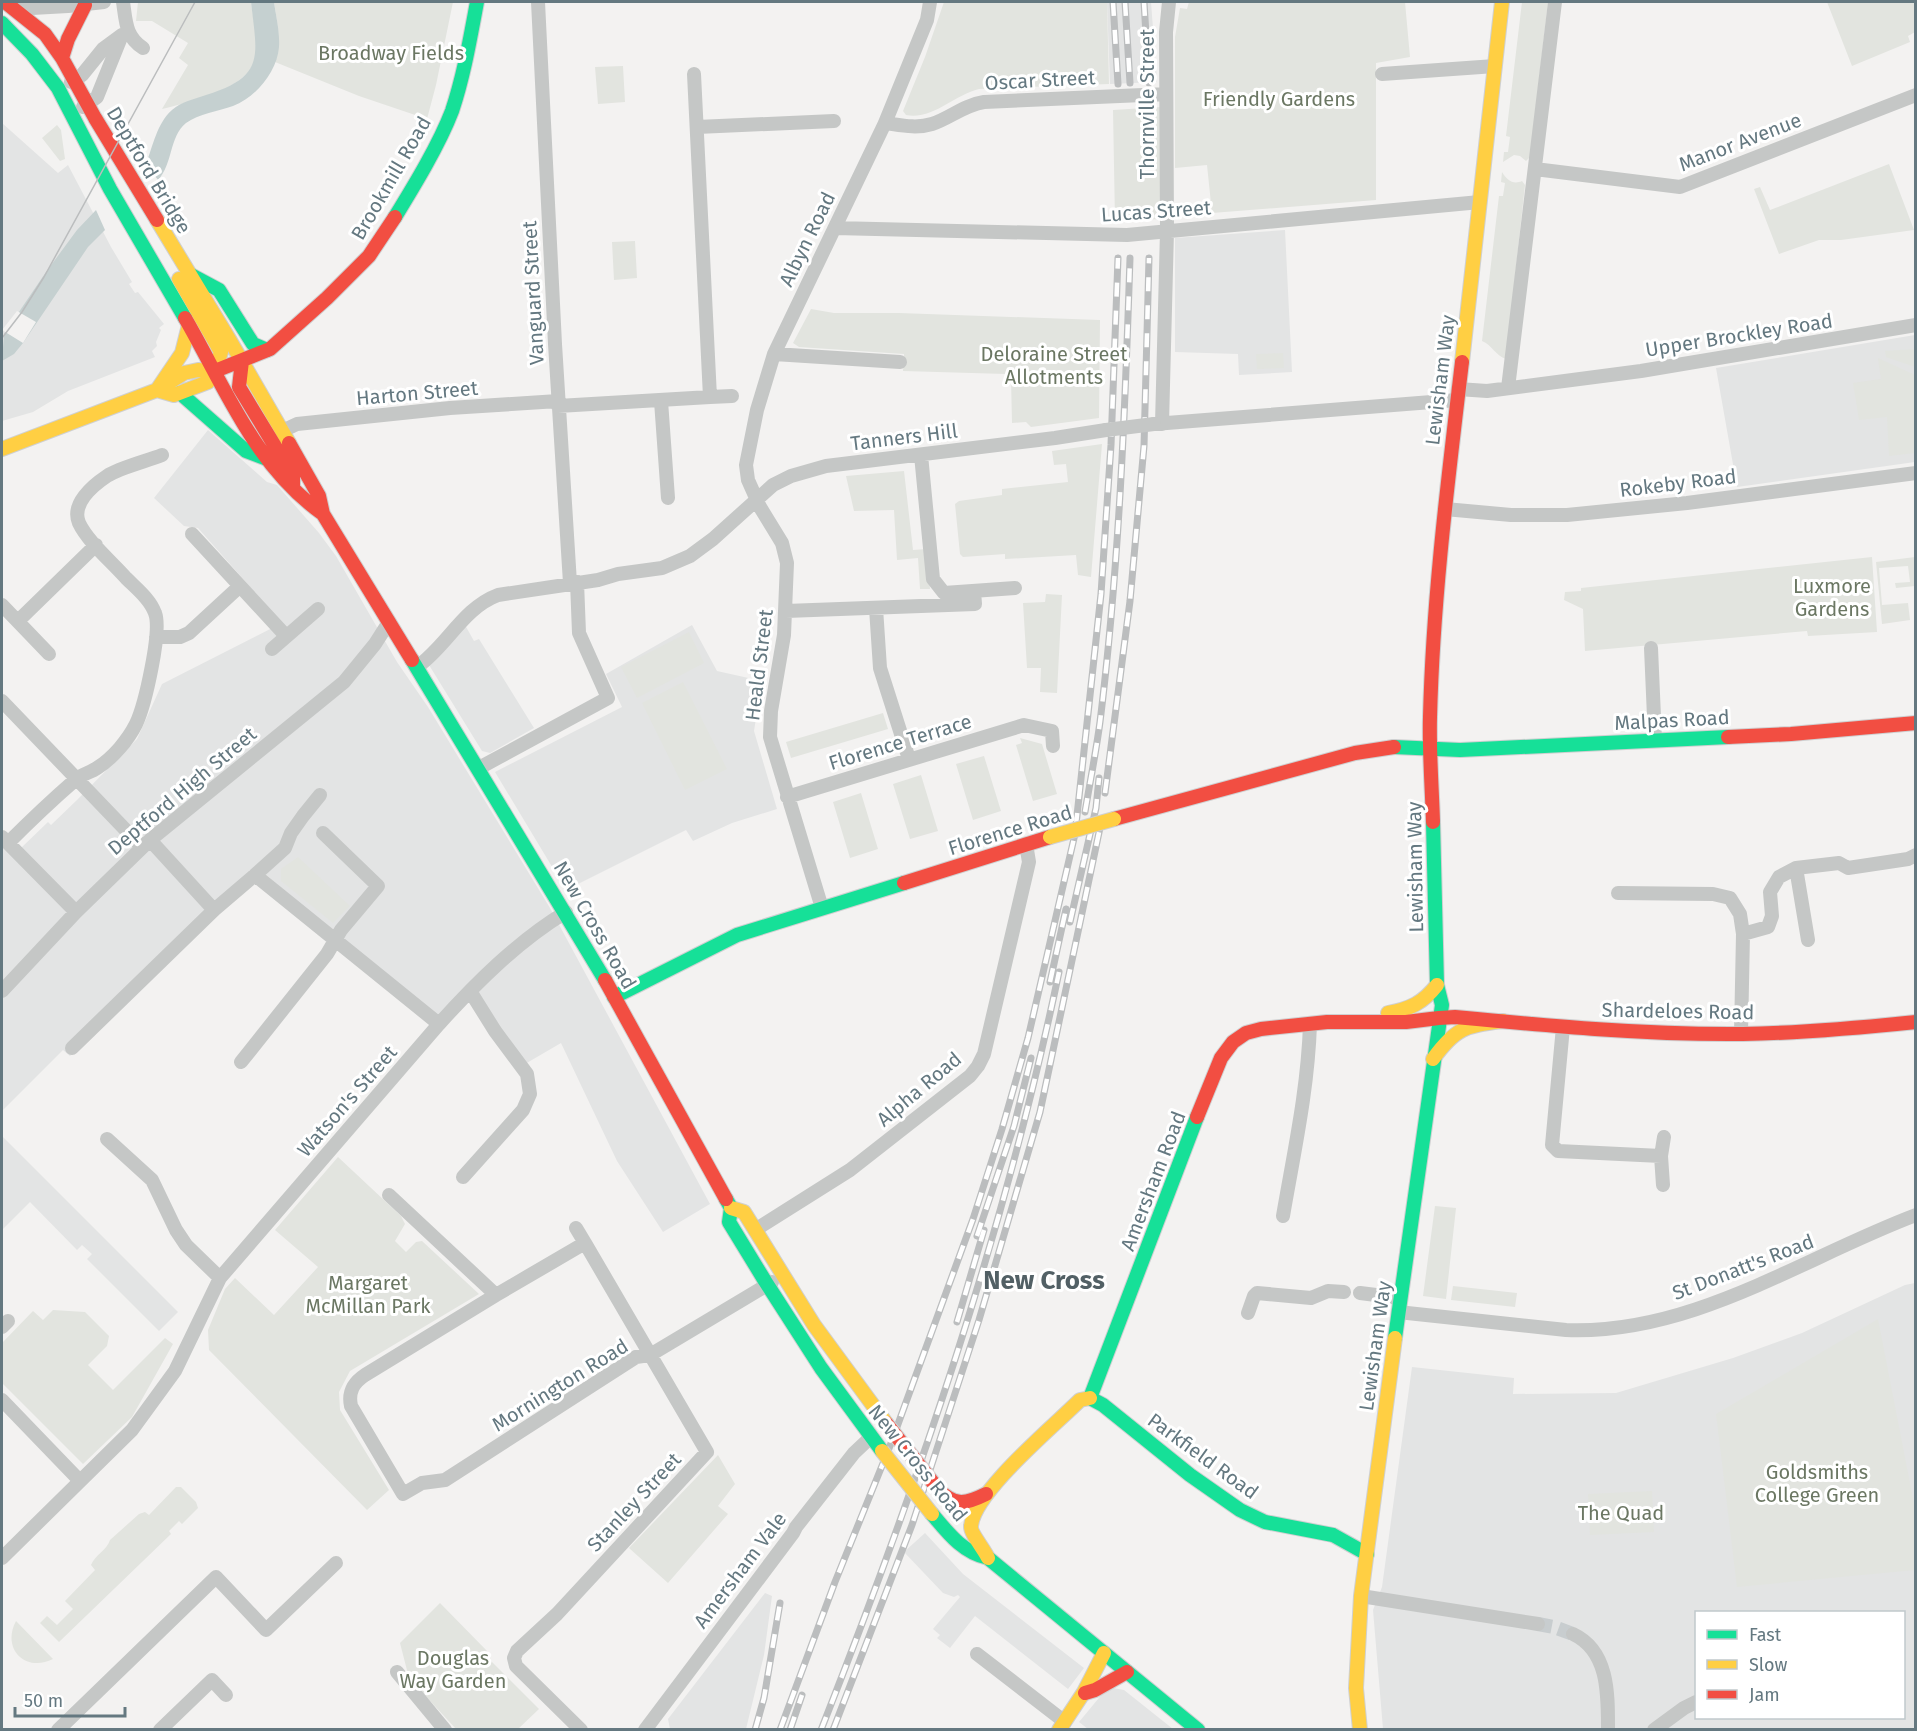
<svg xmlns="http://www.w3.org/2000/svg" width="1917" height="1731" font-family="'Fira Sans',sans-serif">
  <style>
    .built { fill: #e3e4e4; fill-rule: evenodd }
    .green { fill: #e2e4df }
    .water { fill: #c5d0d0 }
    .pier { fill: #f3f2f1 }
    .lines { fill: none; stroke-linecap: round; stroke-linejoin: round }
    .street-tunnel { stroke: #c8cdcf; stroke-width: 14; stroke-dasharray: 14 7; stroke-linecap: butt }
    .fast-casing { stroke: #cfd0d1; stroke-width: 16 }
    .slow-casing { stroke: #cfd0d1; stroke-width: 16 }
    .jam-casing { stroke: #cfd0d1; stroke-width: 16 }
    .street { stroke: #c5c7c6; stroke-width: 14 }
    .fast { stroke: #16e098; stroke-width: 14 }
    .slow { stroke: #ffcf43; stroke-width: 14 }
    .jam { stroke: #f24e42; stroke-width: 14 }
    .tram { stroke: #bbbdbe; stroke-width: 1.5 }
    .rail-casing { stroke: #bbbdbe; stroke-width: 7 }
    .rail { stroke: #fff; stroke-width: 4.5; stroke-dasharray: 14; stroke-linecap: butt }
    .slow-bridge-casing { stroke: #cfd0d1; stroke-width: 16; stroke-linecap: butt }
    .jam-bridge-casing { stroke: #cfd0d1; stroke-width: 16; stroke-linecap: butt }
    .street-bridge { stroke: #c5c7c6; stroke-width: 14 }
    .slow-bridge { stroke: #ffcf43; stroke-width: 14 }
    .jam-bridge { stroke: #f24e42; stroke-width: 14 }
    .labels { text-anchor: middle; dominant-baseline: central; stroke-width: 6; stroke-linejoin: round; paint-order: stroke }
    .park-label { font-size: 20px; fill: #6b7763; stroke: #fff }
    .street-label { font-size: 20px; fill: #647880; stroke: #fff }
    .district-label { font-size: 26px; font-weight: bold; fill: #526065; stroke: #fff }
  </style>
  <rect width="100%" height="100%" fill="#f3f2f1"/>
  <!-- built -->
  <path class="built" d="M 1107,2 L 1151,2 L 1157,82 L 1110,84 Z
    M 2,123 L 58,173 L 68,165 L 111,247 L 132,282 L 129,284 L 135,293 L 138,292 L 164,324 L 159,328 L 161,330 L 156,342 L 157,346 L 152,351 L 155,357 L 68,391 L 33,412 L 2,421 Z
    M 1285,230 L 1292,372 L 1239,375 L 1238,354 L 1175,352 L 1175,238 Z
    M 1915,335 L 1915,462 L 1737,487 L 1716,368 Z
    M 208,430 L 267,482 L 277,485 L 319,533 L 336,556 L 397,662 L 428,707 L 550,908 L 710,1204 L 663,1232 L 617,1161 L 561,1043 L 525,1064 L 471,987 L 438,1019 L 258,868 L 70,1056 L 63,1050 L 2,1111 L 2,844 L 21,848 L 48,822 L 51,825 L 77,800 L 137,739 L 162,684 L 282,623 L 198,528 L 184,526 L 154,498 Z
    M 465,625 L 474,641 L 479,639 L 534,728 L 490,753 L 482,751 L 429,665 Z
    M 692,625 L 717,671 L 762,681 L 754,731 L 777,809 L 732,823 L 693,841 L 686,830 L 566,890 L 495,772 L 622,707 L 606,674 Z
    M 2,1136 L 178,1312 L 159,1331 L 87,1259 L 92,1254 L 82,1245 L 77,1250 L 30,1202 L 2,1230 Z
    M 1915,1283 L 1915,1729 L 1383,1729 L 1373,1610 L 1382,1587 L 1412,1367 L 1514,1378 L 1513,1394 L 1616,1393 L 1733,1358 L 1802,1333 L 1905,1285 ZM 1696,1612 L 1904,1612 L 1904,1718 L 1696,1718 Z
    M 925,1533 L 963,1574 L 1084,1668 L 1068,1689 L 975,1616 L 950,1648 L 937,1638 L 940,1635 L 933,1629 L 960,1597 L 958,1595 L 954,1597 L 943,1593 L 904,1552 Z
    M 765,1593 L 772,1596 L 764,1655 L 746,1729 L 670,1729 L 668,1719 Z
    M 1113,1688 L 1124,1690 L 1173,1729 L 1088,1729 L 1079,1722 L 1103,1693 Z"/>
  <!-- green -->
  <path class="green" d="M 138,2 L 251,2 C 253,20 260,44 254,62 C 243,91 189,102 162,109 L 188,65 L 179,58 L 188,43 L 152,21 L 136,21 Z
    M 274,2 L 453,2 L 436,85 L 427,119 L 359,96 L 275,62 C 282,42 277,22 274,2 Z
    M 944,2 L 1107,2 L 1109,84 L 979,89 C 954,95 933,120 906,115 L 903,111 L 925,57 Z
    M 1189,2 L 1405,2 L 1410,57 L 1376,63 L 1376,200 L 1212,213 L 1207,165 L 1175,168 L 1175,37 L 1180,8 L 1187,9 Z
    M 1522,2 L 1548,2 L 1530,157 L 1526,161 L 1520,156 L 1514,155 L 1503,162 L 1504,152 L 1508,152 L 1510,137 L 1506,136 Z
    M 1827,2 L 1915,2 L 1915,32 L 1908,36 L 1910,42 L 1852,66 Z
    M 623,66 L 625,102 L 598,104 L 595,67 Z
    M 1161,107 L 1160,219 L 1115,221 L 1113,110 Z
    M 57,125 L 61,130 L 65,159 L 60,161 L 42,138 Z
    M 1889,164 L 1914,230 L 1841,240 L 1819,240 L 1779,254 L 1754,189 L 1760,187 L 1770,210 Z
    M 1502,172 C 1507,180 1513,185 1522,181 L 1525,185 L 1506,359 C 1496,356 1492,345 1482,341 L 1499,196 L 1503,196 L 1505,183 L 1501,182 Z
    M 635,241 L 637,278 L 614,280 L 612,242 Z
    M 811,309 L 834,313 L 899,313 L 1100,320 L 1099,418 L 1031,427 L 1026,422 L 1012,423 L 1011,379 L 1006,374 L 903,371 L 904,354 L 799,347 L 793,343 Z
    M 1915,349 L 1915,367 L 1886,357 L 1885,351 Z
    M 1283,353 L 1284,368 L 1257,369 L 1256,354 Z
    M 1878,358 L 1915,375 L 1915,453 L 1889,456 L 1887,417 L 1859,420 L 1853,383 L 1881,379 Z
    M 1102,444 L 1091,577 L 1078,575 L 1076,555 L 1005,559 L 1005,554 L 963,557 L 960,554 L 955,504 L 959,501 L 1002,495 L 1002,489 L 1068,482 L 1066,464 L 1054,465 L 1052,451 Z
    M 904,471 L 913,550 L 927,549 L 930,589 L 920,589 L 918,558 L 897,560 L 894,510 L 854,511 L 846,476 Z
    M 1872,557 L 1877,632 L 1808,636 L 1807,631 L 1585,651 L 1583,609 L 1564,600 L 1565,592 L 1581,591 L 1581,588 Z
    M 1915,557 L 1915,586 L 1896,588 L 1895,583 L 1910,582 L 1908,566 L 1879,568 L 1882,605 L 1908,603 L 1910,620 L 1882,624 L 1876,562 Z
    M 1046,594 L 1062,595 L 1057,693 L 1040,692 L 1041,668 L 1027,668 L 1023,603 L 1045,602 Z
    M 689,632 L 704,663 L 637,698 L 621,667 Z
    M 683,682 L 727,769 L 685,790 L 642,703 Z
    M 883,713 L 888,729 L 791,758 L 786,742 Z
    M 1020,738 L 1042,744 L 1057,794 L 1033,801 L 1016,745 L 1022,743 Z
    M 984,756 L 1001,811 L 973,820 L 956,764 Z
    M 921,775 L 938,831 L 910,839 L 893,784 Z
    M 861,793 L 878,849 L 850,858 L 833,802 Z
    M 298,857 L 350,906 L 333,923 L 281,881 L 281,869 Z
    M 338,1157 L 401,1216 L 405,1224 L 395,1241 L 406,1252 L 416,1242 L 422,1241 L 479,1294 L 350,1371 L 339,1392 L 340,1410 L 389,1490 L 367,1510 L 209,1350 L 208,1330 L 225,1289 L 235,1278 L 274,1315 L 318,1267 L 275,1230 Z
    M 1435,1206 L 1456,1208 L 1446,1299 L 1423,1296 Z
    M 1453,1286 L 1517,1293 L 1515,1307 L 1451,1300 Z
    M 53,1310 L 85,1312 L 109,1336 L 107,1346 L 88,1365 L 113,1390 L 165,1338 L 173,1344 L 132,1417 L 83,1464 L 2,1383 L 2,1343 L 33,1311 L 43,1320 Z
    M 1878,1319 L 1915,1509 L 1915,1570 L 1737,1587 L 1716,1414 Z
    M 718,1455 L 735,1484 L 718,1506 L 728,1514 L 668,1583 L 629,1548 Z
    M 176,1487 L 181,1487 L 196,1502 L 198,1508 L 182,1524 L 179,1521 L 169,1531 L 171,1534 L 59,1642 L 40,1623 L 47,1616 L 57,1625 L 73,1609 L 65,1601 L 95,1570 L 91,1565 C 95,1555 107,1550 110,1540 L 139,1514 L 145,1512 L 149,1515 Z
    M 1652,1491 L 1654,1532 L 1590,1535 L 1588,1494 Z
    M 440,1603 L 489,1653 L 491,1661 L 539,1709 L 518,1729 L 456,1729 L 409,1678 L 400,1643 Z
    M 16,1621 L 53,1659 C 26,1673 1,1649 16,1621 Z"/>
  <!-- water -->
  <path class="water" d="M 251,2 L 274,2 C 276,16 280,32 279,47 C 277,72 256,97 233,106 C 219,111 198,114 186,123 C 169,137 173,164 158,180 L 146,164 C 153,146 157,123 172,110 C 181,102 194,99 206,95 C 266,76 257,56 251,2 Z
    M 96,210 L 105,230 L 88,247 L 23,343 L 14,354 L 2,361 L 4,334 L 46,272 L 77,230 Z"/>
  <!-- pier -->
  <path class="pier" d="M 17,311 L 36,322 L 23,343 L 2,330 Z"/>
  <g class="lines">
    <!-- street-tunnel -->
    <path class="street-tunnel" d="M 1538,1624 L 1554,1627 L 1573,1634"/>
    <!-- fast casing -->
    <g class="fast-casing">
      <path id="fast" d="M 2,23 L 32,54 L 58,88 L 110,189 L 185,318
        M 395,217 C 414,186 439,145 452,111 C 464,75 470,39 477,2
        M 191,275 L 219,290 L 253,344 L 267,350
        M 180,393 L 246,451 L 267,459
        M 412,660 L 605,980
        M 1394,747 L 1460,750 L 1728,737
        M 614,997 L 737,935 L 904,883
        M 726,1199 L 731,1208 L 729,1222 L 765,1281 L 821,1368 L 882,1451
        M 1395,1338 L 1442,1005 L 1437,985 L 1433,822
        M 1090,1398 L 1197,1117
        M 1090,1398 L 1103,1405 L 1190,1475 L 1240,1510 L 1265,1522 L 1333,1535 L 1367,1554
        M 932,1514 C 948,1533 963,1553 988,1558 L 1198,1730"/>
    </g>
    <!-- slow casing -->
    <g class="slow-casing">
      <path id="slow" d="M 157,220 L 229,339 L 289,443
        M 1462,362 L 1502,2
        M 157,390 L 174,395 L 208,382 L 215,371 L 221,352 L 179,279
        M 157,390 L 182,353 L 189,325
        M 2,449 L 157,390 L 184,373 L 198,370 L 215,371
        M 1388,1013 C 1410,1009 1423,1003 1437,985
        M 1433,1059 C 1456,1027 1466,1026 1503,1021
        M 731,1208 L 744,1212 L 814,1325 L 886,1423
        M 988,1558 C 984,1549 970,1533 971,1526 C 974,1492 1055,1425 1080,1400 L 1090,1398
        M 1059,1730 L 1084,1692 L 1104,1653
        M 1360,1730 L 1356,1688 L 1361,1596 L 1395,1338"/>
    </g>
    <!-- jam casing -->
    <g class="jam-casing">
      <path id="jam" d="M 5,2 L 45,34 L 62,58 L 95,118 L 157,220
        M 62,58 L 68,39 L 85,5
        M 185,318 C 225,387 255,466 323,514
        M 242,361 L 239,387 L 293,476 L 293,487
        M 215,371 L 270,349 L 327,298 L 369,256 L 395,217
        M 289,443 L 319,496 L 323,514 L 412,660
        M 1728,737 L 1791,734 L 1916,723
        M 1114,819 L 1355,753 L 1394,747
        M 1433,822 C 1432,788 1429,752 1430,717 C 1433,598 1448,480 1462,362
        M 904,883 L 1050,837
        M 605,980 L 726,1199
        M 1439,1018 L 1455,1017 C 1551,1026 1647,1035 1743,1034 C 1801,1033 1858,1028 1916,1022
        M 1197,1117 L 1221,1058 L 1233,1042 L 1246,1033 L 1261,1029 L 1327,1022 L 1406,1022 L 1439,1018
        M 938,1489 C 955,1507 966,1504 986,1494
        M 1085,1693 L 1095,1690 L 1127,1672"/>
    </g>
    <!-- street -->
    <path class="street" d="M 123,2 C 126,21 125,36 143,48
      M 538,2 L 555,344 L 570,583
      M 14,9 L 68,6 L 104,2
      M 1382,74 L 1495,66
      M 71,82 L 82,75 L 103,49 L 122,35
      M 83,107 L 97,97 L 122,35
      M 885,123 C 900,125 916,129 932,124 C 950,118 964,105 984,102 L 1166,94
      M 697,127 L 834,121
      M 1535,169 L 1680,187 L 1916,95
      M 835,228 L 1127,235 L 1480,202
      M 774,354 L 900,362
      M 1508,388 L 1555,2
      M 1458,389 L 1487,391 L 1641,371 L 1916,325
      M 710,397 L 732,396
      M 661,401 L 668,498
      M 558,406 L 710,397 L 694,74
      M 1154,424 L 1457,400
      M 1162,424 L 1167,231 L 1166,32 L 1169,2
      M 282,431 L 297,424 L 450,408 L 558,401
      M 921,455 L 933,579 L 944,593 L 1015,588
      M 1445,509 L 1511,515 L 1567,515 L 1687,503 L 1916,473
      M 192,534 L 286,636
      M 2,605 L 49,654
      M 876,608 L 880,668 L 909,759
      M 786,611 L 975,604 L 974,591
      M 18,621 L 96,545
      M 156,637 L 180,637 L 189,633 L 240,586
      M 1651,648 L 1655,740
      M 272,649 L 318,609
      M 417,667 C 447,646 463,608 498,595 L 598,580 L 618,574 L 662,568 L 690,556 L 713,539 L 773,485 L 791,476 L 826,466 L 1055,438 L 1106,430
      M 2,701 L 142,847
      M 479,768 L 608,698 L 579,633 L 577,582
      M 787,797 L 1024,725 L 1052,731 L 1053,746
      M 2,837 L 76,912
      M 150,840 L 214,910
      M 8,843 C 29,822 51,801 74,781 C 81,774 90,773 97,768 C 113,758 128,740 136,724 C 145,705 162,631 155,613 C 150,599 136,588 126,578 C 112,562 88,542 79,523 C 71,504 92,486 107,476 C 119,468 147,461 162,455
      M 1796,868 L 1808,940
      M 255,875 L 285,848 L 291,833 L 303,816 L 320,795
      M 1618,893 L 1713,894 L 1730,898 L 1740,914 L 1743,934 L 1741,1034
      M 822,908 L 770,737 L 771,711 L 784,635 L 787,563 L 782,543 L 760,507 L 748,480 L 746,465 L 757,410 L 774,354 L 885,123 L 927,20 L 930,2
      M 1743,934 L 1768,927 L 1772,916 L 1770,892 L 1779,877 L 1796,868 L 1839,863 L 1848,868 L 1908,859 L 1916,855
      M 2,991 L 76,912 L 150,840 L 344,682 L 375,644 L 389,622
      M 1563,1027 L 1552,1145 L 1558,1151 L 1661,1156
      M 72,1048 L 214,910 L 255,875 L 439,1024
      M 241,1062 L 327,954 L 341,930 L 378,886 L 323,833
      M 107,1139 L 152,1180 L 176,1230 L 186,1245 L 220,1278
      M 463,1177 L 523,1110 L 530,1094 L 527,1074 L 495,1031 L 470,991
      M 1663,1185 L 1661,1156 L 1664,1137
      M 389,1195 L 496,1295 L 585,1243 L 707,1452 L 557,1614 L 517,1651 L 514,1658 L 516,1666 L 581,1730
      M 1283,1216 C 1294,1152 1308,1089 1310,1024
      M 576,1228 L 585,1243
      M 755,1230 L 850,1170 L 970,1076 L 978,1066 L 984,1054 L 1029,862 L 1026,844
      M 1360,1293 L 1400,1298
      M 496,1295 L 365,1375 C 353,1383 348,1392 351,1406 L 403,1494 L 422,1483 L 445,1480 L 636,1357 L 650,1355 L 772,1282
      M 1398,1312 L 1566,1330 C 1692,1335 1802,1258 1916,1215
      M 1248,1313 L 1254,1296 L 1257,1293 L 1311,1298 L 1328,1291 L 1344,1292
      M 2,1327 L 8,1321
      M 2,1400 L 80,1481
      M 2,1558 L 132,1430 L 175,1371 L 220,1278 L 439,1024 C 476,983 518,941 566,912
      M 1361,1596 L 1538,1624
      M 1573,1634 C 1609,1651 1608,1694 1608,1730
      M 977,1654 L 1065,1722
      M 397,1672 L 445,1730
      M 58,1730 L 216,1577 L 266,1630 L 336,1563
      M 160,1730 L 212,1680 L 226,1695
      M 645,1730 L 793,1533 L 796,1527 L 854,1453 L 871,1437
      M 1654,1730 L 1684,1708 L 1696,1702"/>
    <!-- fast -->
    <use href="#fast" class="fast"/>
    <!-- slow -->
    <use href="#slow" class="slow"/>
    <!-- jam -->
    <use href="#jam" class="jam"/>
    <!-- tram -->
    <path class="tram" d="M 2,338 L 22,312 L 44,277 L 195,2"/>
    <!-- rail casing -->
    <g class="rail-casing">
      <path id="rail" d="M 1113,2 L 1118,84
        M 1125,2 L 1130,83
        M 1144,2 L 1149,83
        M 1105,793 L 1130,601 L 1144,446 L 1149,258
        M 1085,812 C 1090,782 1096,752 1100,722 C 1119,568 1125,413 1130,258
        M 1070,922 L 1096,808 L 1099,778
        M 1050,982 L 1066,909
        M 977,1236 L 1014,1126 L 1031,1058
        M 957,1322 L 984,1230
        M 755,1730 L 764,1698 L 780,1603
        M 780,1730 L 835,1582 L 890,1446 L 973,1219 L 1002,1129 L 1028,1038 L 1075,834 L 1101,594 L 1111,445 L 1118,258
        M 790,1730 L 802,1695
        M 821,1730 C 918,1484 1005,1231 1059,972
        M 833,1730 L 912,1525 L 979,1320 L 1040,1112 L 1101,823"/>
    </g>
    <!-- rail -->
    <use href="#rail" class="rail"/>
    <!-- slow-bridge casing -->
    <g class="slow-bridge-casing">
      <path id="slow-bridge" d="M 1050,837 L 1114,819
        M 882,1451 L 932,1514"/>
    </g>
    <!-- jam-bridge casing -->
    <g class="jam-bridge-casing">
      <path id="jam-bridge" d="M 886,1423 L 938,1489"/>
    </g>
    <!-- street-bridge -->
    <path class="street-bridge" d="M 1106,430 L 1154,424"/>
    <!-- slow-bridge -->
    <use href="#slow-bridge" class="slow-bridge"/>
    <!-- jam-bridge -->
    <use href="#jam-bridge" class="jam-bridge"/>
  </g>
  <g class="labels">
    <!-- park labels -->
    <g class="park-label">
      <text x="391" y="53">Broadway Fields</text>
      <text x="1279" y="99">Friendly Gardens</text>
      <text x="1054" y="354">Deloraine Street<tspan x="1054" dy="23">Allotments</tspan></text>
      <text x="1832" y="586">Luxmore<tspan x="1832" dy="23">Gardens</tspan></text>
      <text x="368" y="1283">Margaret<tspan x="368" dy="23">McMillan Park</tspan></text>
      <text x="1817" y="1472">Goldsmiths<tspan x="1817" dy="23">College Green</tspan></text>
      <text x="1621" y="1513">The Quad</text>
      <text x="453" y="1658">Douglas<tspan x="453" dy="23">Way Garden</tspan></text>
    </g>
    <!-- street labels -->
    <g class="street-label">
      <text transform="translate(1040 80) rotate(-3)">Oscar Street</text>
      <text transform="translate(1147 104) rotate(-90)">Thornville Street</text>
      <text transform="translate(1740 142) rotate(-21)">Manor Avenue</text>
      <text transform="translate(149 170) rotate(59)">Deptford Bridge</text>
      <text transform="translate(391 178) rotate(-60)">Brookmill Road</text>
      <text transform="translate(1156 211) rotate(-4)">Lucas Street</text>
      <text transform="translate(807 239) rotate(-64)">Albyn Road</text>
      <text transform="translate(533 293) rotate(-93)">Vanguard Street</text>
      <text transform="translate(1739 335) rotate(-9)">Upper Brockley Road</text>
      <text transform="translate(1440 380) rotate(-83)">Lewisham Way</text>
      <text transform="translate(417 393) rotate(-5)">Harton Street</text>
      <text transform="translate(904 437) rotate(-7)">Tanners Hill</text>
      <text transform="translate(1678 483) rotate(-7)">Rokeby Road</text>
      <text transform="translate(759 665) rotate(-83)">Heald Street</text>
      <text transform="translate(1672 720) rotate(-3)">Malpas Road</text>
      <text transform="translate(900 742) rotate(-17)">Florence Terrace</text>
      <text transform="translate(182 791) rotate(-40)">Deptford High Street</text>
      <text transform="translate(1010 830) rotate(-17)">Florence Road</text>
      <text transform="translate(1415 867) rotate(-91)">Lewisham Way</text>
      <text transform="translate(595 925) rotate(60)">New Cross Road</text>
      <text transform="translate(1678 1011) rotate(1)">Shardeloes Road</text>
      <text transform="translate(919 1089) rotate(-40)">Alpha Road</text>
      <text transform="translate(347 1101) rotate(-49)">Watson's Street</text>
      <text transform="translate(1153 1181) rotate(-69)">Amersham Road</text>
      <text transform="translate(1743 1267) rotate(-21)">St Donatt's Road</text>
      <text transform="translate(1375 1346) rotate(-82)">Lewisham Way</text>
      <text transform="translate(560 1385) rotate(-32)">Mornington Road</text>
      <text transform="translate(1203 1456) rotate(36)">Parkfield Road</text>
      <text transform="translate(918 1463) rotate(51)">New Cross Road</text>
      <text transform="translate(634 1502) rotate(-47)">Stanley Street</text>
      <text transform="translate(740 1570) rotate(-53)">Amersham Vale</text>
    </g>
    <!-- district labels -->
    <g class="district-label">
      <text x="1044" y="1280">New Cross</text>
    </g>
  </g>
  <!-- border -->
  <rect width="1917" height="1731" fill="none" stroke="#647880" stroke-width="6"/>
  <!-- legend -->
  <rect x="1695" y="1611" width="210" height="108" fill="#ffffff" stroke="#c1c9cc" stroke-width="1.5"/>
  <rect x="1707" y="1630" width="30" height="9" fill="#16e098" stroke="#c1c9cc" stroke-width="1.5"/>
  <text x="1749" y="1641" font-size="18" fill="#647880">Fast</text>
  <rect x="1707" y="1660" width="30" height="9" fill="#ffcf43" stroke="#c1c9cc" stroke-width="1.5"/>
  <text x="1749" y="1671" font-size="18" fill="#647880">Slow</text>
  <rect x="1707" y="1690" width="30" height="9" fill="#f24e42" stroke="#c1c9cc" stroke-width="1.5"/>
  <text x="1749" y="1701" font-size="18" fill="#647880">Jam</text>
  <!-- scale -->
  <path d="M15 1707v9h110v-9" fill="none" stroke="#647880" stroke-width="3"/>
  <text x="24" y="1707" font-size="18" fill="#647880" stroke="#ffffff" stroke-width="4.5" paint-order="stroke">50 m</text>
</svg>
